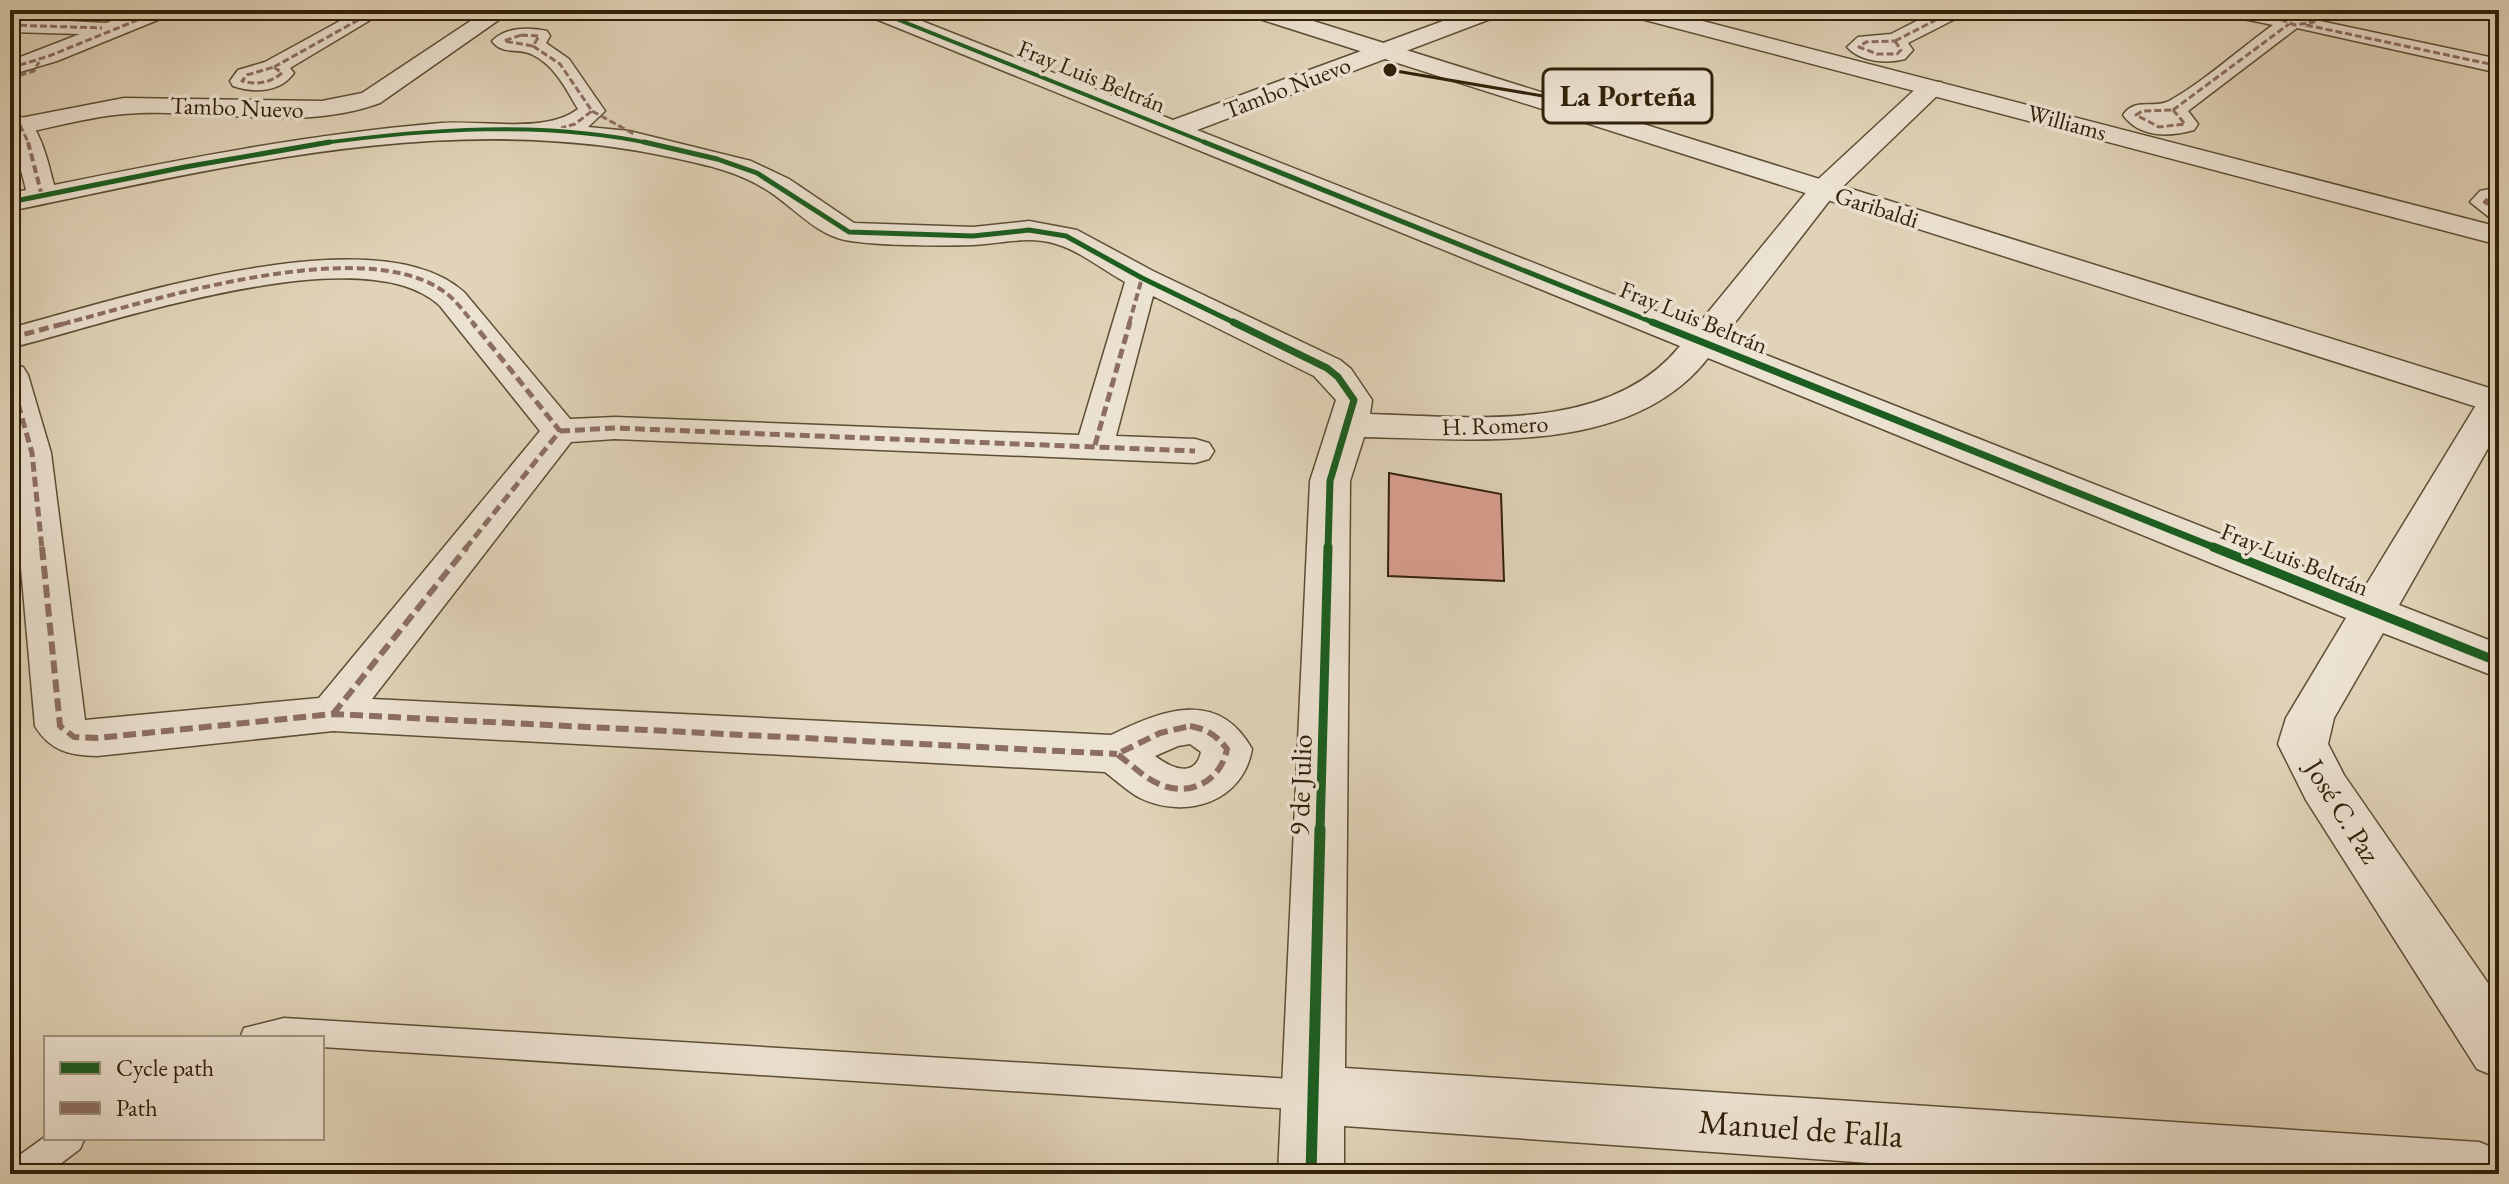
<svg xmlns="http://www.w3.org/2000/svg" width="2509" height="1184" font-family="'EB Garamond',serif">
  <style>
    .building { fill: #d9a090; stroke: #312109; stroke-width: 2 }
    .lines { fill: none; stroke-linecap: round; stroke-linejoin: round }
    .service-casing { stroke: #5d4e35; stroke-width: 3 }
    .minor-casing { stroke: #5d4e35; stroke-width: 3 }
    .tertiary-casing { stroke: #5d4e35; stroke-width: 3 }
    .service { fill: #ece2d1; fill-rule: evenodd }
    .minor { fill: #ece2d1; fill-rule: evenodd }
    .tertiary { fill: #ece2d1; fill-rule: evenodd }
    .quiet-far3 { stroke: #8d6e63; stroke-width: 3; stroke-dasharray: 7 3; stroke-linecap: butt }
    .quiet-far2 { stroke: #8d6e63; stroke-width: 4; stroke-dasharray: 8 4; stroke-linecap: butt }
    .quiet-far1 { stroke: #8d6e63; stroke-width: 5; stroke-dasharray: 10 5; stroke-linecap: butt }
    .quiet { stroke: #8d6e63; stroke-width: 6; stroke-dasharray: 13 6; stroke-linecap: butt }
    .cycleway-far4-casing { stroke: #ece2d1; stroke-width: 7 }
    .cycleway-far3-casing { stroke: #ece2d1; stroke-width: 8 }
    .cycleway-far2-casing { stroke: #ece2d1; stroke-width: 11 }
    .cycleway-far1-casing { stroke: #ece2d1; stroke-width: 14 }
    .cycleway-casing { stroke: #ece2d1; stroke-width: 16 }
    .cycleway-far4 { stroke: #1b5e20; stroke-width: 4 }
    .cycleway-far3 { stroke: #1b5e20; stroke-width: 5 }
    .cycleway-far2 { stroke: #1b5e20; stroke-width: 7 }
    .cycleway-far1 { stroke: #1b5e20; stroke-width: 9 }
    .cycleway { stroke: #1b5e20; stroke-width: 11 }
    .labels { text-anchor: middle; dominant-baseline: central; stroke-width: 7; stroke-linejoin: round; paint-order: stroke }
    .far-street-label { font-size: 24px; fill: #312109; stroke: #ece2d1 }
    .street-label { font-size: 28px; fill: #312109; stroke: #ece2d1 }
    .near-street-label { font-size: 34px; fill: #312109; stroke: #ece2d1 }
    .leader { fill: none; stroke: #312109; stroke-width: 3 }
    .callout-dot { fill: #312109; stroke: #ece2d1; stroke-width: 3 }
    .callout { fill: #ece2d1; stroke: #312109; stroke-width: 3 }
    .callout-label { font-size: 30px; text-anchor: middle; font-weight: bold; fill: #312109 }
  </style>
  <rect width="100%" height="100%" fill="#e1d3b8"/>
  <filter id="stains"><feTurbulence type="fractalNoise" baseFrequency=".0025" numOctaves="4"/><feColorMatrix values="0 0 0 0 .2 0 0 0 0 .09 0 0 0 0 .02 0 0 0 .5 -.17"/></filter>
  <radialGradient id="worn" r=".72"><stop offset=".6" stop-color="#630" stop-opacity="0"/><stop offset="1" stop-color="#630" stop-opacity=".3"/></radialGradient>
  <!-- building -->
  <path class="building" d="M 1389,473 L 1501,494 L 1504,581 L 1388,576 Z"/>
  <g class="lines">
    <!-- service casing -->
    <g class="service-casing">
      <path id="service" d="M 284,1018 L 1309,1080 L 1320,1085 L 1325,1095 L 1320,1105 L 1309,1110 L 322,1047 L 322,1038 L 240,1038 L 244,1028 Z
        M 46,1136 L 46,1138 L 85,1138 L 80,1149 L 47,1174 L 10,1174 L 10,1162 Z"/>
    </g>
    <!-- minor casing -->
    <g class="minor-casing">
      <path id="minor" d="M 140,10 L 173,10 L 170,15 L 57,61 L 10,75 L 10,61 L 80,34 L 10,32 L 10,18 L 106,23 Z
        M 360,10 L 387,10 L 290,68 L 294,73 C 280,93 254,93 233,86 L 230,81 L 238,70 L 265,62 Z
        M 863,10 L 894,10 L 1173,120 L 1473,10 L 1504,10 L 1501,15 L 1197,130 L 1696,327 L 1813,184 L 1923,82 L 1941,82 L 1944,87 L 1941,92 L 1833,196 L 1723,338 L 2363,590 L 2481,397 L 2486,389 L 2499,386 L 2499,429 L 2399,605 L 2499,644 L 2499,678 L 2383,633 L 2334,718 L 2328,744 L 2344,775 L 2499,999 L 2499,1078 L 2477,1069 L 2306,800 L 2278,744 L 2286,718 L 2346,618 L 1708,358 C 1631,457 1475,439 1364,437 L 1350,481 L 1345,1068 L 2479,1142 L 2499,1150 L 2499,1174 L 2025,1174 L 1344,1126 L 1344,1174 L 1278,1174 L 1310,481 L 1336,400 L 1314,376 L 1153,296 L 1116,436 L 1195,439 L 1209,443 L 1214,451 L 1209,459 L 1195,463 L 615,439 L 571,442 L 372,699 L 1111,735 C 1162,710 1218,688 1252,749 C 1243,802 1186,820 1140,798 C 1127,791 1117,781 1105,772 L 333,731 L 97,756 C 69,755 50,751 35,726 L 10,443 L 10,364 L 23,367 L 28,375 L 51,453 L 85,720 L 319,698 L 540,431 L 440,306 C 363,233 105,325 10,348 L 10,328 C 115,301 375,212 464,292 L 570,419 L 615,417 L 1079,435 L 1125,282 C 1103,270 1080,251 1056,244 C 1028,235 1000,244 972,245 C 940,246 876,246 845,240 C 816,234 794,208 770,192 C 742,173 711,166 679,159 C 456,108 229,166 10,211 L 10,193 L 26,190 C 22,170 10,138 10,120 L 20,117 L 29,119 C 43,139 48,162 54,185 C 182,159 310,134 441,123 C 481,120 546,134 578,109 C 566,89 555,66 533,55 C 519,47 503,56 492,41 C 505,27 529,27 547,31 L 550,36 L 546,43 L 569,59 L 605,111 L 588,127 L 629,131 L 751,161 L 789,179 L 854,223 L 973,227 L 1029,221 L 1077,230 L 1153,271 L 1340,360 L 1351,369 L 1372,400 L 1370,414 C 1470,417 1609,434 1680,346 L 866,15 ZM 1190,744 L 1201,752 C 1195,779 1171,768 1155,756 L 1178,746 Z
        M 1938,10 L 1966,10 L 1963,15 L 1908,43 L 1913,50 L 1905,59 C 1887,64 1860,62 1847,47 L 1858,37 L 1891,34 Z
        M 2221,10 L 2265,10 L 2298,21 L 2306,18 L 2499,59 L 2499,73 L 2297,28 L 2188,111 L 2198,124 L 2194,130 C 2170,137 2139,138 2123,115 C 2135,97 2154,109 2169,101 C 2201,84 2242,47 2273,25 L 2224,15 Z
        M 2499,187 L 2499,220 L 2489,217 L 2470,202 L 2480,191 Z"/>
    </g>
    <!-- tertiary casing -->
    <g class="tertiary-casing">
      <path id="tertiary" d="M 487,10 L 513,10 L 380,103 C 299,133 208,107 124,114 C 86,117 47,129 10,136 L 10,120 L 124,98 L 322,101 L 362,93 Z
        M 1244,10 L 1278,10 L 2499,391 L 2499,414 L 1247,15 Z
        M 1623,10 L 1660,10 L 2499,227 L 2499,245 L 1626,15 Z"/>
    </g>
    <!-- service -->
    <use href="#service" class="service"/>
    <!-- minor -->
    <use href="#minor" class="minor"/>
    <!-- tertiary -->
    <use href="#tertiary" class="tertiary"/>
    <!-- quiet-far3 -->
    <path class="quiet-far3" d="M 2232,10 L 2276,19
      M 2293,15 L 2314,22 L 2295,25 L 2274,17 Z
      M 10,25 L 102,28
      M 2306,25 L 2499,66
      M 521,35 L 539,36 L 533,46 L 504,41 Z
      M 1895,41 L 1901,50 L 1897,54 L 1877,54 L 1859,47 L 1866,42 Z
      M 1895,41 L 1955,10
      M 533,46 L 560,64 L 592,111 L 575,124 L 561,128
      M 274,67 L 282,73 C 270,83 257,85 242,81 L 247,75 Z
      M 274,67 L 376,10
      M 10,68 L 49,56 L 162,10
      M 10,78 L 34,71 L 39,62
      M 2173,110 L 2185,124 L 2159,127 L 2136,115 L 2142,111 Z
      M 2173,110 L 2289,24
      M 592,111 L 634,134
      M 20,125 L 29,144"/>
    <!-- quiet-far2 -->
    <path class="quiet-far2" d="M 28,142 L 42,196
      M 2499,196 L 2490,197 L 2485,202 L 2499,211
      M 63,324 C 153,300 358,235 440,289 C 454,297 464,312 474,324
      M 1129,324 L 1142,278"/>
    <!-- quiet-far1 -->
    <path class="quiet-far1" d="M 10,338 L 70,322
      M 10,375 L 32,453 L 42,549
      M 560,431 L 615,428 L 1195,451
      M 1095,445 L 1130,322
      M 465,549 L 560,431 L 472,322"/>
    <!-- quiet -->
    <path class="quiet" d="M 42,547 L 60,726 L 74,737 L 97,738 L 333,714 L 1117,754
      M 333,714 L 467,547
      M 1190,726 C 1207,729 1216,735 1227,749 C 1221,781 1189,798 1159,784 C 1143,777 1131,764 1117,754 L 1160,733 Z"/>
    <!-- cycleway-far4 casing -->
    <g class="cycleway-far4-casing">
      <path id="cycleway-far4" d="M 874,10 L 1209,144
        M 316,144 C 426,129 543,120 653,144"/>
    </g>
    <!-- cycleway-far3 casing -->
    <g class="cycleway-far3-casing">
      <path id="cycleway-far3" d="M 644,142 L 717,159 L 757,173 L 849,232 L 973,236 L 1029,230 L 1066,236 L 1142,278 L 1237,324
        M 1204,142 L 1657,324
        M 10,202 L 185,167 L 330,142"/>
    </g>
    <!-- cycleway-far2 casing -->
    <g class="cycleway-far2-casing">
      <path id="cycleway-far2" d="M 1233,322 L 1327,368 L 1338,377 L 1354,400 L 1330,481 L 1328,549
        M 1652,322 L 2218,549"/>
    </g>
    <!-- cycleway-far1 casing -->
    <g class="cycleway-far1-casing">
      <path id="cycleway-far1" d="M 2213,547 L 2499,662
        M 1320,831 L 1328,547"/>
    </g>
    <!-- cycleway casing -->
    <g class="cycleway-casing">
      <path id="cycleway" d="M 1311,1174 L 1320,829"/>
    </g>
    <!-- cycleway-far4 -->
    <use href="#cycleway-far4" class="cycleway-far4"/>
    <!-- cycleway-far3 -->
    <use href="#cycleway-far3" class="cycleway-far3"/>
    <!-- cycleway-far2 -->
    <use href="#cycleway-far2" class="cycleway-far2"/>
    <!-- cycleway-far1 -->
    <use href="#cycleway-far1" class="cycleway-far1"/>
    <!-- cycleway -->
    <use href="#cycleway" class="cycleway"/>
  </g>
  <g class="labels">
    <!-- far-street labels -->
    <g class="far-street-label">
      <text transform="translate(1092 76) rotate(22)">Fray Luis Beltrán</text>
      <text transform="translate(1287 87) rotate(-21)">Tambo Nuevo</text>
      <text transform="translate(237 107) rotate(2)">Tambo Nuevo</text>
      <text transform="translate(2067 122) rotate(15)">Williams</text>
      <text transform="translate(1877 207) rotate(18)">Garibaldi</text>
      <text transform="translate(1694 317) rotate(22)">Fray Luis Beltrán</text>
      <text transform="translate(1495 425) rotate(-2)">H. Romero</text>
      <text transform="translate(2295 559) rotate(22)">Fray Luis Beltrán</text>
    </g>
    <!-- street labels -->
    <g class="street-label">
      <text transform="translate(1300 785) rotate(-88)">9 de Julio</text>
      <text transform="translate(2343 811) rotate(58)">José C. Paz</text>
    </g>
    <!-- near-street labels -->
    <g class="near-street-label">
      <text transform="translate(1801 1128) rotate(4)">Manuel de Falla</text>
    </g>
  </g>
  <!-- callouts -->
  <path class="leader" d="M1390 70L1543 96"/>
  <circle class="callout-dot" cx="1390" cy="70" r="8"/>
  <rect class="callout" x="1543" y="69" width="169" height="54" rx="8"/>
  <g class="callout-label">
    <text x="1628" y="106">La Porteña</text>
  </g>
  <!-- margin -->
  <rect width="2509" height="1184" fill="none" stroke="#e1d3b8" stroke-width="40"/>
  <rect x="12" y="12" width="2485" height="1160" fill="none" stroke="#312109" stroke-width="4"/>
  <rect x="20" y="20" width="2469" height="1144" fill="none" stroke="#312109" stroke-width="2"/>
  <!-- legend -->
  <rect x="44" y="1036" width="280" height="104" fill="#ece2d1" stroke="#a19581" stroke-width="2"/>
  <rect x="60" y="1062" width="40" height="12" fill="#1b5e20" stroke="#a19581" stroke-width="2"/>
  <text x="116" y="1076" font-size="24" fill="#312109">Cycle path</text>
  <rect x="60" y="1102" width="40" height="12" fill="#8d6e63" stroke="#a19581" stroke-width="2"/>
  <text x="116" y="1116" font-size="24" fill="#312109">Path</text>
  <rect width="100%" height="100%" filter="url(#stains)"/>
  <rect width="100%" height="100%" fill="url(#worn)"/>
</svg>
